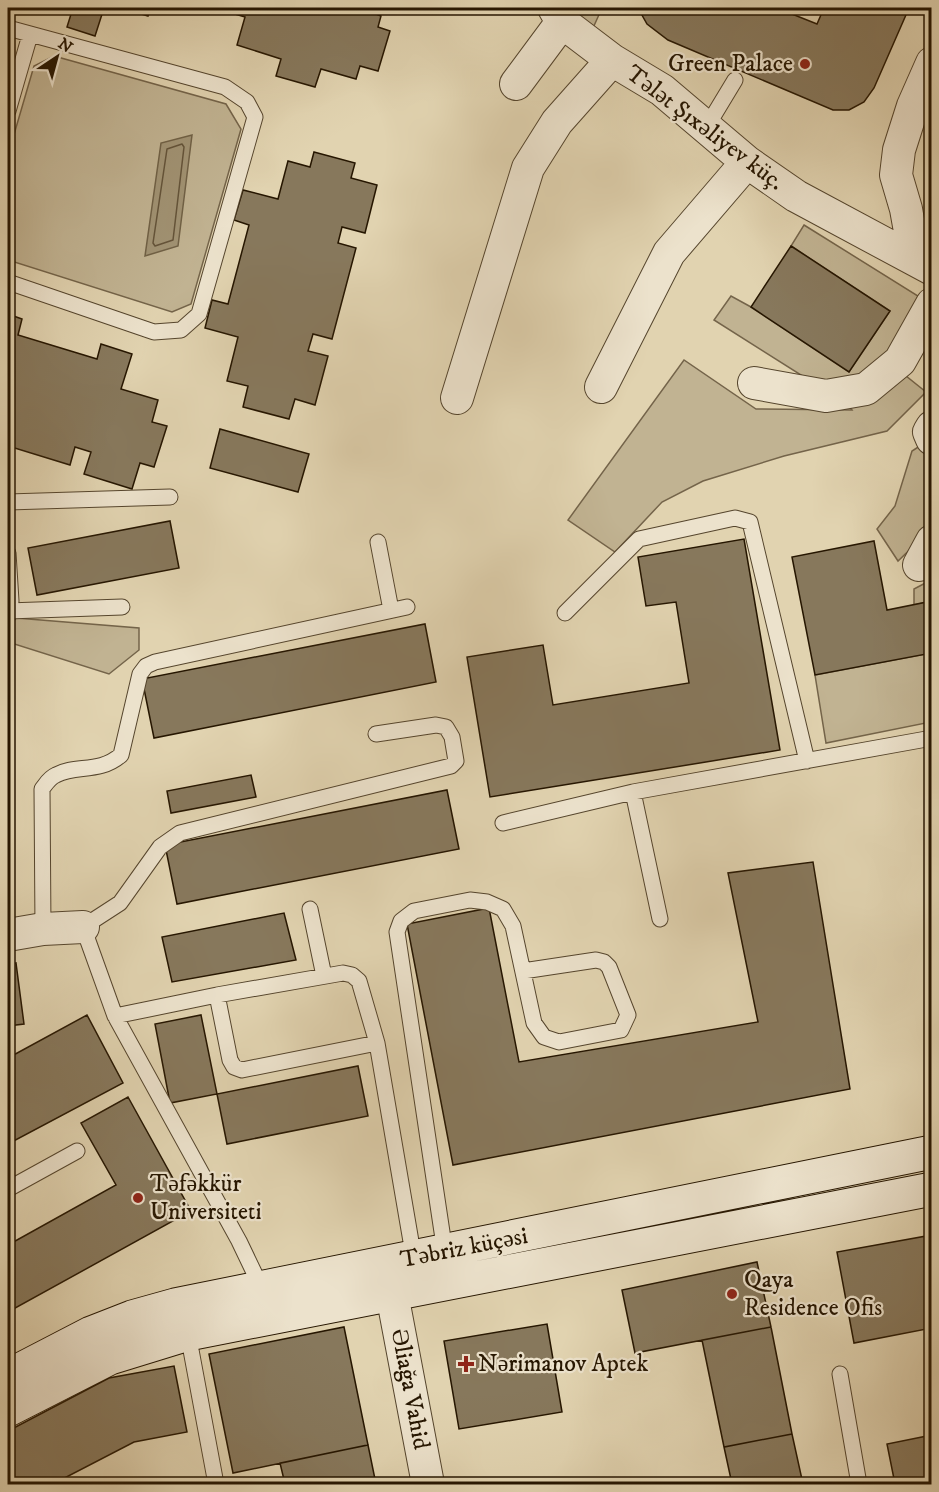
<svg xmlns="http://www.w3.org/2000/svg" width="939" height="1492" font-family="'IM FELL DW Pica',serif">
  <style>
    .green { fill: #c1b392; stroke: #74644a; stroke-width: 1.5 }
    .water { fill: #a19374; stroke: #706146; stroke-width: 1.5 }
    .lines { fill: none; stroke-linecap: round; stroke-linejoin: round }
    .shore { stroke: #64543a; stroke-width: 1.5 }
    .building { fill: #87785c; stroke: #261601; stroke-width: 1.5 }
    .lane-casing { stroke: #55452d; stroke-width: 17 }
    .street-casing { stroke: #55452d; stroke-width: 34 }
    .secondary-casing { stroke: #261601; stroke-width: 35 }
    .lane { stroke: #ece2cc; stroke-width: 15 }
    .street { stroke: #ece2cc; stroke-width: 32 }
    .secondary { stroke: #ece2cc; stroke-width: 33 }
    .poi-dot { fill: #8f2418; stroke: #ece2cc; stroke-width: 2 }
    .labels { text-anchor: middle; dominant-baseline: central; stroke-width: 4.5; stroke-linejoin: round; paint-order: stroke }
    .poi-label { font-size: 24px; fill: #261601; stroke: #ece2cc; text-anchor: start }
    .street-label { font-size: 24px; fill: #261601; stroke: #ece2cc }
  </style>
  <rect width="100%" height="100%" fill="#e1d3b0"/>
  <filter id="stains"><feTurbulence type="fractalNoise" baseFrequency=".00333" numOctaves="4"/><feColorMatrix values="0 0 0 0 .2 0 0 0 0 .09 0 0 0 0 .02 0 0 0 .5 -.17"/></filter>
  <radialGradient id="worn" r=".72"><stop offset=".6" stop-color="#630" stop-opacity="0"/><stop offset="1" stop-color="#630" stop-opacity=".3"/></radialGradient>
  <!-- green -->
  <path class="green" d="M 570,8 L 602,8 L 593,28 L 576,18 Z
    M 54,56 L 226,104 L 241,129 L 191,304 L 172,312 L 8,260 L 8,155 L 34,66 Z
    M 804,225 L 918,296 L 905,330 L 885,359 L 926,392 L 887,431 L 784,456 L 703,481 L 662,502 L 615,552 L 568,520 L 684,360 L 756,409 L 852,410 L 835,386 L 812,382 L 714,320 L 731,296 L 751,307 L 849,372 L 890,311 L 791,246 Z
    M 926,442 L 931,456 L 932,518 L 926,534 L 898,561 L 877,529 L 895,506 L 912,451 Z
    M 931,580 L 931,601 L 914,605 L 914,589 Z
    M 16,618 L 139,628 L 139,650 L 109,674 L 8,642 L 8,629 Z
    M 931,653 L 931,722 L 826,743 L 815,675 Z"/>
  <!-- water -->
  <path class="water" d="M 192,135 L 178,246 L 145,256 L 161,143 Z"/>
  <g class="lines">
    <!-- shore -->
    <path class="shore" d="M 182,144 L 184,147 L 173,240 L 155,246 L 153,243 L 167,149 Z"/>
  </g>
  <!-- building -->
  <path class="building" d="M 61,8 L 104,8 L 95,36 L 67,27 L 72,11 Z
    M 122,8 L 151,8 L 148,16 Z
    M 226,8 L 369,8 L 368,11 L 381,16 L 378,27 L 390,31 L 378,71 L 360,66 L 356,79 L 321,69 L 315,87 L 276,76 L 281,59 L 237,45 L 245,17 L 225,11 Z
    M 638,8 L 777,8 L 817,24 L 824,8 L 909,8 L 874,88 L 864,102 L 849,110 L 833,110 L 668,40 L 647,24 Z
    M 314,152 L 355,163 L 351,178 L 377,185 L 365,233 L 342,227 L 338,243 L 356,248 L 332,339 L 313,334 L 308,351 L 328,356 L 315,405 L 295,399 L 289,419 L 243,407 L 248,386 L 227,381 L 238,337 L 205,328 L 212,300 L 228,304 L 249,225 L 234,220 L 243,190 L 278,199 L 288,161 L 310,167 Z
    M 791,246 L 890,311 L 849,372 L 751,307 Z
    M 8,314 L 22,319 L 18,335 L 97,359 L 101,344 L 132,354 L 121,389 L 158,400 L 152,422 L 167,426 L 154,467 L 140,463 L 132,489 L 84,474 L 91,452 L 75,447 L 70,465 L 8,446 Z
    M 220,429 L 309,454 L 298,492 L 210,468 Z
    M 170,521 L 179,568 L 37,595 L 28,548 Z
    M 744,539 L 780,750 L 490,797 L 467,657 L 543,645 L 553,705 L 689,683 L 676,602 L 646,606 L 638,557 Z
    M 874,541 L 887,610 L 932,601 L 932,653 L 815,675 L 792,557 Z
    M 425,624 L 436,682 L 154,738 L 142,679 Z
    M 251,775 L 256,797 L 171,813 L 167,791 Z
    M 447,790 L 459,849 L 177,904 L 165,845 Z
    M 813,862 L 850,1089 L 453,1165 L 407,924 L 489,908 L 519,1062 L 758,1022 L 728,873 Z
    M 284,913 L 296,960 L 172,982 L 162,937 Z
    M 16,963 L 24,1024 L 8,1026 L 8,965 Z
    M 87,1015 L 123,1083 L 8,1144 L 8,1058 Z
    M 201,1015 L 217,1094 L 170,1103 L 155,1024 Z
    M 358,1066 L 368,1116 L 227,1144 L 217,1094 Z
    M 128,1097 L 191,1211 L 8,1312 L 8,1245 L 116,1185 L 81,1123 Z
    M 932,1235 L 932,1328 L 854,1343 L 837,1252 Z
    M 757,1262 L 771,1327 L 635,1353 L 622,1290 Z
    M 547,1324 L 562,1412 L 459,1429 L 444,1341 Z
    M 344,1327 L 368,1445 L 233,1473 L 209,1354 Z
    M 771,1327 L 792,1434 L 724,1447 L 702,1340 Z
    M 174,1366 L 187,1432 L 134,1442 L 53,1484 L 8,1484 L 8,1431 L 109,1378 Z
    M 792,1434 L 803,1484 L 732,1484 L 724,1447 Z
    M 932,1435 L 932,1484 L 895,1484 L 887,1444 Z
    M 368,1445 L 376,1484 L 285,1484 L 280,1463 Z"/>
  <g class="lines">
    <!-- lane casing -->
    <g class="lane-casing">
      <path id="lane" d="M 8,28 L 225,87 L 247,102 L 255,117 L 199,314 L 181,330 L 154,332 L 8,282
        M 8,111 L 30,35
        M 706,128 L 735,80
        M 8,502 L 170,497
        M 378,542 L 391,610
        M 8,553 L 11,601 L 8,611 L 122,607
        M 565,613 L 639,539 L 735,518 L 750,522 L 807,761
        M 633,792 L 660,919
        M 503,823 L 633,792 L 932,738
        M 310,909 L 324,976
        M 43,929 L 42,789 C 46,784 49,778 56,775 C 76,764 99,774 121,755 L 140,674 L 146,666 L 155,662 L 407,607
        M 217,995 L 230,1060 L 234,1067 L 242,1070 L 377,1043
        M 115,1016 L 217,995 L 343,973 L 352,975 L 359,981 L 377,1043 L 414,1259
        M 8,1189 L 77,1151
        M 445,1252 L 397,932 L 401,921 L 414,911 L 470,900 L 487,902 L 503,909 L 513,926 L 534,1023 L 544,1037 L 559,1042 L 621,1030 L 628,1015 L 609,967 L 604,962 L 596,960 L 523,971
        M 261,1287 L 239,1241 L 115,1016 L 83,927 L 120,903 L 160,847 L 180,833 L 451,766 L 456,761 L 452,737 L 446,727 L 436,725 L 376,734
        M 188,1334 L 216,1484
        M 840,1374 L 859,1484"/>
    </g>
    <!-- street casing -->
    <g class="street-casing">
      <path id="street" d="M 554,8 L 562,22 L 612,60 L 662,90 L 747,162 L 796,196 L 932,269
        M 516,84 L 562,22
        M 915,259 L 906,209 L 896,175 L 899,150 L 913,106 L 932,63
        M 754,383 L 826,396 L 866,389 L 900,361 L 932,304
        M 601,387 L 669,253 L 747,162
        M 457,398 L 528,168 L 557,122 L 612,60
        M 932,427 L 929,432 L 932,439
        M 919,565 L 932,541
        M 8,935 L 43,929 L 83,927
        M 392,1294 L 428,1484"/>
    </g>
    <!-- secondary casing -->
    <g class="secondary-casing">
      <path id="secondary" d="M 8,1376 L 91,1333 L 132,1317 L 175,1305 L 932,1152
        M 8,1410 L 110,1358 L 188,1334 L 932,1189"/>
    </g>
    <!-- lane -->
    <use href="#lane" class="lane"/>
    <!-- street -->
    <use href="#street" class="street"/>
    <!-- secondary -->
    <use href="#secondary" class="secondary"/>
  </g>
  <!-- markers -->
  <g class="poi-dot">
    <circle cx="805" cy="64" r="6"/>
    <circle cx="138" cy="1198" r="6"/>
    <circle cx="732" cy="1294" r="6"/>
    <path d="M463 1355h6v6h6v6h-6v6h-6v-6h-6v-6h6z"/>
  </g>
  <g class="labels">
    <!-- poi labels -->
    <g class="poi-label">
      <text x="793" y="64" text-anchor="end">Green Palace</text>
      <text x="150" y="1184">Təfəkkür<tspan x="150" dy="28">Universiteti</tspan></text>
      <text x="744" y="1280">Qaya<tspan x="744" dy="28">Residence Ofis</tspan></text>
      <text x="478" y="1364">Nərimanov Aptek</text>
    </g>
    <!-- street labels -->
    <g class="street-label">
      <text transform="translate(705 128) rotate(37)">Tələt Şıxəliyev küç.</text>
      <text transform="translate(464 1248) rotate(-11)">Təbriz küçəsi</text>
      <text transform="translate(410 1389) rotate(79)">Əliağa Vahid</text>
    </g>
  </g>
  <!-- margin -->
  <rect width="939" height="1492" fill="none" stroke="#e1d3b0" stroke-width="30"/>
  <rect x="9" y="9" width="921" height="1474" fill="none" stroke="#261601" stroke-width="3"/>
  <rect x="15" y="15" width="909" height="1462" fill="none" stroke="#261601" stroke-width="1.5"/>
  <!-- north arrow -->
  <g transform="translate(57 57) rotate(36)" stroke="#ece2cc" stroke-width="4.5" paint-order="stroke">
  <path d="M0-4.5L10 22L0 15L-10 22Z" fill="#261601"/>
  <text y="-9" font-size="16" font-weight="bold" text-anchor="middle" fill="#261601">N</text>
  </g>
  <rect width="100%" height="100%" filter="url(#stains)"/>
  <rect width="100%" height="100%" fill="url(#worn)"/>
</svg>
